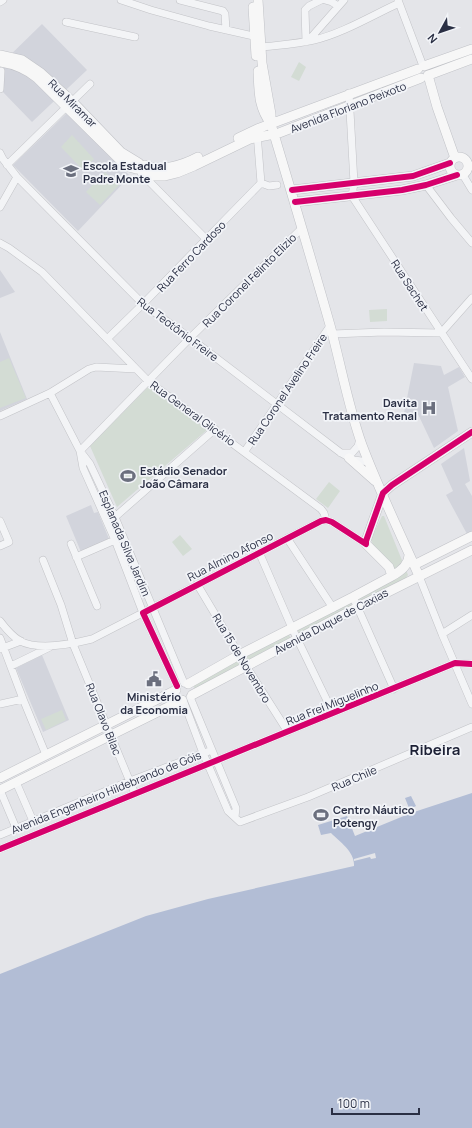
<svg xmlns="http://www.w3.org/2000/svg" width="472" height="1128" font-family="Manrope,sans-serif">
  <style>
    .built { fill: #d2d4dc }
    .green { fill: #d3dcd4 }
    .water { fill: #b2bdd5 }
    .pier { fill: #e4e5e9 }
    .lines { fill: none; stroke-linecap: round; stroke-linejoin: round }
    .minor-casing { stroke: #c2c3c7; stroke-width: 8 }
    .major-casing { stroke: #c0c2c7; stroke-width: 10 }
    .minor { stroke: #f3f4f6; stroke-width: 7 }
    .major { stroke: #f7f7f7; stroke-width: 9 }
    .cycleway-casing { stroke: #f2f4f8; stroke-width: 8 }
    .cycleway { stroke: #d6006c; stroke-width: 6 }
    .labels { text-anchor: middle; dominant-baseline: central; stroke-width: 3.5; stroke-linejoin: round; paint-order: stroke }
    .street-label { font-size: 11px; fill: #2a2f44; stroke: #f2f4f8 }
    .poi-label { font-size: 11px; font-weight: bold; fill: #2a2f44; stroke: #f2f4f8; text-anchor: start }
    .district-label { font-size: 15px; font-weight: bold; fill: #1c2035; stroke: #f2f4f8 }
  </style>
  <rect width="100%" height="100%" fill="#e4e5e9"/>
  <!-- built -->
  <path class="built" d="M 42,24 L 87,70 L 32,122 L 0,89 L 0,65 Z
    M 68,112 L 130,176 L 78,231 L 13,165 Z
    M 0,270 L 15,292 L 0,298 Z
    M 0,332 L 27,399 L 0,411 Z
    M 414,363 L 441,366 L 444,375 L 459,367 L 465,377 L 448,387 L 458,431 L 434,448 L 417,412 L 403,418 Z
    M 464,448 L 470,481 L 465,484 L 472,496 L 472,532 L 467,534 L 446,495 L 453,491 L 441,464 Z
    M 91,505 L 94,513 L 98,512 L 109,539 L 81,552 L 66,516 Z
    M 42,655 L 69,720 L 43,732 L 16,668 Z"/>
  <!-- green -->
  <path class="green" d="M 299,62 L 306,67 L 299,81 L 291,77 Z
    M 72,135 L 94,159 L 83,170 L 61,147 Z
    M 105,172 L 119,185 L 100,205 L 86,192 Z
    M 387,309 L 387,321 L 370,322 L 369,310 Z
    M 9,358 L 26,398 L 0,408 L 0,362 Z
    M 149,386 L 207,430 L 117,507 L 90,446 Z
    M 329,482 L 340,491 L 328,508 L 316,499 Z
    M 382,516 L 384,516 L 408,575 L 405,579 L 363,604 L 358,602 L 358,598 L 359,597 L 395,579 L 395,572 L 374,548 L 371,539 Z
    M 180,535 L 192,549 L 183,556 L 172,542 Z
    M 350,602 L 353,607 L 300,635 L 297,629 Z
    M 289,634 L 291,640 L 247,661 L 244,657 Z
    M 237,659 L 240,667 L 195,689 L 192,683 Z
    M 62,710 L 66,720 L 46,730 L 41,719 Z"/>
  <!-- water -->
  <path class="water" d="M 472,793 L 472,1128 L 0,1128 L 0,974 L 146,916 L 208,899 L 354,866 C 355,852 340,842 331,833 L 321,835 L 318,825 L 347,816 L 355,836 L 411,813 L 405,798 L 411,796 L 416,806 L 412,808 L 414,812 Z"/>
  <!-- pier -->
  <path class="pier" d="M 375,853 L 376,858 L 371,859 L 370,857 L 354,861 L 354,859 Z"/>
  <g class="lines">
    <!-- minor casing -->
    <g class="minor-casing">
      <path id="minor" d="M 121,0 L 151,10 L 209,26 L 258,37
        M 180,0 L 223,11 L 225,14 L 226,30
        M 325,0 L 332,2 L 338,6
        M 398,0 L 423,66
        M 0,2 L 3,0
        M 66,22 L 135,37
        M 308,41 L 344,0
        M 306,42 L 305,10 L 309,6 L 321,0
        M 261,47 C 279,45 297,44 314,40 C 341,34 373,15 399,3
        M 0,89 L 1,71
        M 349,93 L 354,183 L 352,196 L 472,379
        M 257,133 L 261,183
        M 0,153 L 3,159 L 17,177 L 143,304 L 190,338 L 341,453 L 354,460 L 369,462
        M 7,165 L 90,84
        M 141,173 L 207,240
        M 463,175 L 472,190
        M 426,185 L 451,218 L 472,243
        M 0,207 L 17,177
        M 0,243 L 9,248 L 42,272 L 148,381 L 321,509 L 324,513 L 326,520
        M 332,334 L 384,332 L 441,333 L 472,298
        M 107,339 L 143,304 L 261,183 L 269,186 L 277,185
        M 50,393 L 80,451 L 90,464 L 115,517 L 184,683
        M 0,416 L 50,393 L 89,369 L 96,367 L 136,369
        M 80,451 L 190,338 L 301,229
        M 80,451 L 83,468 L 115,540 L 143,613 L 177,686
        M 245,451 L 330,326
        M 341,453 L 352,453 L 358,446 L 360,439
        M 115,517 L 215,429
        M 0,521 L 9,542 L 0,546
        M 287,538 L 333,608
        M 71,544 L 97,606
        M 259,552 L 292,628 L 333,713
        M 76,557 L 115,540
        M 43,560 L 61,605 L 73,644 L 135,794
        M 419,576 L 442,634 L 472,704
        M 197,584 L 246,666 L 288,732
        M 353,597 L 394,689
        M 0,621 C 6,629 12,636 20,641 C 39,651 72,644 92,639 L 321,521 L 326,520 L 332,522 L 366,544
        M 442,634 L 472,615
        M 0,638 L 23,699 L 46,755
        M 0,649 L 21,641
        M 11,666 L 50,647
        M 190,697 L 236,808 L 235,817
        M 183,700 L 203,753 L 228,811 L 240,822 L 308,797 L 472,727
        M 0,704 L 23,699
        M 16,782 L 33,821
        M 0,790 L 16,828
        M 0,835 L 130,781 L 212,750
        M 0,849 L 455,663 L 472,664"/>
    </g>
    <!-- major casing -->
    <g class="major-casing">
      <path id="major" d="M 258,0 L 262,63 L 271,114 L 271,124 C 291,191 311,258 330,325 C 341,365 348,406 362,445 C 379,490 400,533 419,576
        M 253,7 L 256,56
        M 0,55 L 22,60 L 41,73 L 72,101 L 121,152 L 139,163
        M 0,62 C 14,64 26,69 37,78 L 120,160 L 129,167 L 136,169
        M 424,66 L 472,49
        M 258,71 C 259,91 258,107 271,124
        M 428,75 L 437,107 L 455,158
        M 429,75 L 472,59
        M 238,138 L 257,129 L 418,69
        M450 166a9 9 0 1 1 18 0a9 9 0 1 1-18 0Z
        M 145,165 C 161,172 183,165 198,157
        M 144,172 L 153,176 L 165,176 L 177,173 L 194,166 L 250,139 L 279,133 L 421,78
        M 292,190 L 413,176 L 450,163
        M 295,202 L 402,190 L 426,185 L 457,175
        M 349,458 L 375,481
        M 414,565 L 472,536
        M 392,576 C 401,571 409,565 409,555
        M 188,684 L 239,655 L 353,597 L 392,576 L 389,567 L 366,544 L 366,541 L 383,493 L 392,485 L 472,432
        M 192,695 L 358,607 L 472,550
        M 0,778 L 176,690
        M 0,790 L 182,700"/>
    </g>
    <!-- minor -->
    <use href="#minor" class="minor"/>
    <!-- major -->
    <use href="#major" class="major"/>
    <!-- cycleway casing -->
    <g class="cycleway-casing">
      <path id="cycleway" d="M 292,190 L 413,176 L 450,163
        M 295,202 L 402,190 L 426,185 L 457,175
        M 177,686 L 143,613 L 321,521 L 326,520 L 332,522 L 366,544 L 366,541 L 383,493 L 392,485 L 472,432
        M 0,849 L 455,663 L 472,664"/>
    </g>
    <!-- cycleway -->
    <use href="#cycleway" class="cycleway"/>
  </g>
  <!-- icons -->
  <defs>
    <g id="school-bare" transform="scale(1.2)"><path d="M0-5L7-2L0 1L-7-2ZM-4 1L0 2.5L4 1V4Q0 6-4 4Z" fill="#6b6f7e" stroke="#f2f4f8" stroke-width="2.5" paint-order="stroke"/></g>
    <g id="hospital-bare" transform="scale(1.2)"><path d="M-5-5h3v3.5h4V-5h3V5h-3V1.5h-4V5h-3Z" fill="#6b6f7e" stroke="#f2f4f8" stroke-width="2.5" paint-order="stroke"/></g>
    <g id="stadium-bare" transform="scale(1.2)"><path d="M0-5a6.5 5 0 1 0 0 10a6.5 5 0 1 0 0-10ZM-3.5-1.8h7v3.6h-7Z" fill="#6b6f7e" stroke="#f2f4f8" stroke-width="2.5" paint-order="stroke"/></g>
    <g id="civic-bare" transform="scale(1.2)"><path d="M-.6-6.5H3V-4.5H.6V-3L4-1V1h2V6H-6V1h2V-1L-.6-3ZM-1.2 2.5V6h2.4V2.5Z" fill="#6b6f7e" stroke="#f2f4f8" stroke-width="2.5" paint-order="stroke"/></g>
  </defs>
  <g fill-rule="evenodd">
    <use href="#school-bare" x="71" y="171"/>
    <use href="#hospital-bare" x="429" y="408"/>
    <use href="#stadium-bare" x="128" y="476"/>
    <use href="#civic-bare" x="154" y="679"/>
    <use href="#stadium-bare" x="321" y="815"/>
  </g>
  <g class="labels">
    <!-- street labels -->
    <g class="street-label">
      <text transform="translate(73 103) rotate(45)">Rua Miramar</text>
      <text transform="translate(348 107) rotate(-21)">Avenida Floriano Peixoto</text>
      <text transform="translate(191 256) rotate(-46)">Rua Ferro Cardoso</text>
      <text transform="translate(249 280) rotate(-45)">Rua Coronel Felinto Elizio</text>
      <text transform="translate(410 285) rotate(57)">Rua Sachet</text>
      <text transform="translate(178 329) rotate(37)">Rua Teotônio Freire</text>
      <text transform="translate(287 389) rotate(-56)">Rua Coronel Avelino Freire</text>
      <text transform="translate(193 413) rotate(36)">Rua General Glicério</text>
      <text transform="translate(125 543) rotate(67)">Esplanada Silva Jardim</text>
      <text transform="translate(230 556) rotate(-27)">Rua Almino Afonso</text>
      <text transform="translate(331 621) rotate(-28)">Avenida Duque de Caxias</text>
      <text transform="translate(242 658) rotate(59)">Rua 15 de Novembro</text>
      <text transform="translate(332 703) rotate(-22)">Rua Frei Miguelinho</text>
      <text transform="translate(104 719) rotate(68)">Rua Olavo Bilac</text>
      <text transform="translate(354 778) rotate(-23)">Rua Chile</text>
      <text transform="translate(106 792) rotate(-22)">Avenida Engenheiro Hildebrando de Góis</text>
    </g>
    <!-- poi labels -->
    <g class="poi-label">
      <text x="83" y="165">Escola Estadual<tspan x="83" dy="13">Padre Monte</tspan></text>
      <text x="417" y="402" text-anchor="end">Davita<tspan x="417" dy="13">Tratamento Renal</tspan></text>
      <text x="140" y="470">Estádio Senador<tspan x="140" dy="13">João Câmara</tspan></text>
      <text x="154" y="696" text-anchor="middle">Ministério<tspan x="154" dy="13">da Economia</tspan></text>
      <text x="333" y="809">Centro Náutico<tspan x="333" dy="13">Potengy</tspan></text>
    </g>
    <!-- district labels -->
    <g class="district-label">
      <text x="435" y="749">Ribeira</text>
    </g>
  </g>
  <!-- north arrow -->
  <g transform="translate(440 32) rotate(230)" stroke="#f2f4f8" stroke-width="3" paint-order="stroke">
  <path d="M0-3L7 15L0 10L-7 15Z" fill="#2a2f44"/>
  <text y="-6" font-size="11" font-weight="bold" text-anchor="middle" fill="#2a2f44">N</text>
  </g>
  <!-- scale -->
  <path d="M332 1108v6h87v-6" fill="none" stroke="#2a2f44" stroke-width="2"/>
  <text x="338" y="1108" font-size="12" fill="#2a2f44" stroke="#f2f4f8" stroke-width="3" paint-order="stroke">100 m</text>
</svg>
